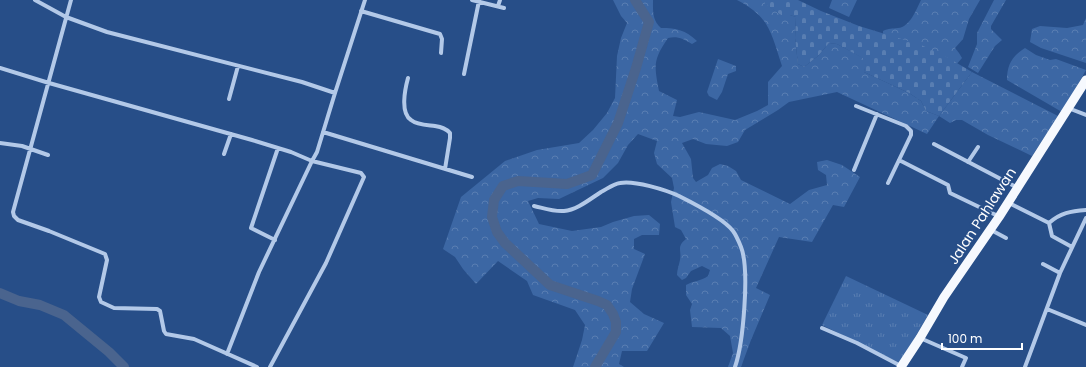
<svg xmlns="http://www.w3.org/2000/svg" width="1086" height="367" font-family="Poppins,sans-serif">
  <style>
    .grass { fill: url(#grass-tufts) }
    .forest { fill: url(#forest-crowns) }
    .cemetery { fill: url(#cemetery-stones) }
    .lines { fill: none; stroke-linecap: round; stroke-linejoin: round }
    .river { stroke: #4a648e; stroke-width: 10 }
    .street { stroke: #b3c9e8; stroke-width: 4 }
    .primary { stroke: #f6f9fe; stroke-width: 9 }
    .labels { text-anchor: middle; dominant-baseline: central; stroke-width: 4; stroke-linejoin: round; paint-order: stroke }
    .street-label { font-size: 14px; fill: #fff; stroke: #274e88 }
  </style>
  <defs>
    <pattern id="grass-tufts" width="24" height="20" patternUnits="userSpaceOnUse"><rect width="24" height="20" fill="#3c67a4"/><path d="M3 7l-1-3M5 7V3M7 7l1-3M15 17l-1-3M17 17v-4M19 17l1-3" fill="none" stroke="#597eb2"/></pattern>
    <pattern id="forest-crowns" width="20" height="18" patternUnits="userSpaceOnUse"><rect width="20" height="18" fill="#3c67a4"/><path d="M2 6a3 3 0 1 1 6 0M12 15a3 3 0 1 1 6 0" fill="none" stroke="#597eb2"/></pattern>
    <pattern id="cemetery-stones" width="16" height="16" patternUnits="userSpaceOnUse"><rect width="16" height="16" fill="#3c67a4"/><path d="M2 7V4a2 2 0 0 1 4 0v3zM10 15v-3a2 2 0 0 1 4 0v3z" fill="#597eb2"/></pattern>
  </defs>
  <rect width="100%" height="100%" fill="#274e88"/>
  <!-- grass -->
  <path class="grass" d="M 846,276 L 928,315 L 900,363 L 822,325 Z"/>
  <!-- forest -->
  <path class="forest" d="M 613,0 L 653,0 C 653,11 652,20 661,28 C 677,28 685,30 697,41 L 692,44 C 683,39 678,36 668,38 C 653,60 654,65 659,91 L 677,100 L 673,116 L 680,117 L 699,112 L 735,120 L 757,111 L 768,105 L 768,82 L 782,66 C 771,33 770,17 737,0 L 765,0 L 766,4 L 781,15 L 790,15 L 796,17 L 795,38 L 798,64 L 804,67 L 818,56 L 829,43 L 837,44 L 867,60 L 864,72 L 909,93 L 921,101 L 926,111 L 939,116 L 972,72 L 1058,116 L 1032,156 L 988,135 L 962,120 L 956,120 L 950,123 L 939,116 L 927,134 L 837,92 L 789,102 L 778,110 L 745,130 L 738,142 L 727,146 L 706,144 L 693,139 L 682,143 L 691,159 L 693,178 L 696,182 L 708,175 L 712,168 L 720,164 L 728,166 L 736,171 L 741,180 L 790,204 L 809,190 L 827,185 L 826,175 L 818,170 L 817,162 L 827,160 L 842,165 L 860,177 L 844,207 L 833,205 L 812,242 L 779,237 L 756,288 L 770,295 L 751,340 L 741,367 L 728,367 L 733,353 L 730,336 L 721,328 L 692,327 L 690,310 L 692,304 L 686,295 L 686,285 C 693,281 701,281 708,276 L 710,270 L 702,266 L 691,271 L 686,278 L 682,280 L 677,275 C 677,270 679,265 680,260 C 682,250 676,247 686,239 L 681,230 L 675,227 L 671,202 L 674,188 L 672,178 L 657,164 L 654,153 L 657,141 L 638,134 L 628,145 L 618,163 L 603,178 L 559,199 L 538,198 L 528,201 L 539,224 L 572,231 L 601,227 L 613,222 L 634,216 L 649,215 L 660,224 L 659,235 L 642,235 L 634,239 L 634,249 L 645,254 L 632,289 L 630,302 L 644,314 L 664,323 L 647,351 L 622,351 L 619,364 L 624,367 L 573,367 L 582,340 L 585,325 L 575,310 L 533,295 L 527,281 L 498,261 L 476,284 L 463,269 L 455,257 L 443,249 L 461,197 L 505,161 L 537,150 L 579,143 L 593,130 L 607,113 L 615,98 L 617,56 L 621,38 L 627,23 L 621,16 Z
    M 832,0 L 857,0 L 849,17 L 829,8 Z
    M 921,0 L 980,0 L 969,19 L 963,39 L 955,48 L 959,53 L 962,58 L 955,66 L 883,36 L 883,31 C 889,28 892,29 898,28 C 910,27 916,10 921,0 Z
    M 994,0 L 1006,0 L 991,26 L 991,29 L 1002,40 L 995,46 L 978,73 L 968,67 L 977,44 L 977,33 Z
    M 1086,18 L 1086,63 L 1041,48 L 1030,42 L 1032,29 L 1040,26 L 1067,28 L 1083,25 Z
    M 1025,48 L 1036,55 L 1050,60 L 1056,59 L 1086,70 L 1062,112 L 1007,80 C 1007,65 1012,56 1025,48 Z
    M 718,59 L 736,66 L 736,71 L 728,74 L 722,92 L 717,100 L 709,96 L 707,92 Z"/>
  <!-- cemetery -->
  <path class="cemetery" d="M 765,0 L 798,0 L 821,11 L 859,26 L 921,45 L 945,56 L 972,72 L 939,116 L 926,111 L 921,101 L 909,93 L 864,72 L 866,60 L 837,44 L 829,43 L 818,56 L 804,67 L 798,64 L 795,38 L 796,17 L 790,15 L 781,15 L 765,4 Z"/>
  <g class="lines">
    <!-- river -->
    <path class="river" d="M 0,293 L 19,301 L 40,305 L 64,315 L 109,352 L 124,367
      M 595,367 L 616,332 L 616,322 L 613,314 L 607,305 L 598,301 L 550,285 L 505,243 L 497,232 L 492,217 L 494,200 L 503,186 L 518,181 L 567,184 L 592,175 L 618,123 L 636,68 L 649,22 L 635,0"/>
    <!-- street -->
    <path class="street" d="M 35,0 L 66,17 L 107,32 L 302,82 L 335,93
      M 71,0 L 13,212 L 14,216 L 18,220 L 49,231 L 105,254 L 107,260 L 99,297 L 101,302 L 114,308 L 157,309 L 160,311 L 164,331 L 166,334 L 194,339 L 257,367
      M 472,0 L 504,8
      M 498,6 L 500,0
      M 361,11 L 440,34 L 442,39 L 441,53
      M 0,68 L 49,83 L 252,140 L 291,152 L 312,161 L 317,152 L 335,93 L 365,0
      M 464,74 L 479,1
      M 408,78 C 405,89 400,113 411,120 C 417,125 428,125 435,126 C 441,127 446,128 450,133 L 450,138 L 445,169
      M 229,99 L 238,66
      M 856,106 L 906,126 L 911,131 L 911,135 L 888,183
      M 1068,108 L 1086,115
      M 323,132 L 472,177
      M 0,143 L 22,146 L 48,155
      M 934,144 L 1018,188
      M 224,154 L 231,134
      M 899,160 L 948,185 L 950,193 L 998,216
      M 968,162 L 978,147
      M 854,170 L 877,114
      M 1009,203 L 1049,223 C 1060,213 1071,211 1086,210
      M 534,206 C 543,208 554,212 564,211 C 577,210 590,199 601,192 C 607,189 613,184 620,183 C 634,180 666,190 679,196 C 693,203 724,219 733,231 C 736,235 739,242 741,247 C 750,270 743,344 735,367
      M 1049,223 L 1052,236 L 1072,247
      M 991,230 L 1006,238
      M 275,240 L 251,228 L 278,148
      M 1043,264 L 1060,273
      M 1047,309 L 1086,325
      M 822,328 L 857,343 L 901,366
      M 920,338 L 966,358 L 962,367
      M 227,354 L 259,272 L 312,161 L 361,173 L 364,177 L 326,263 L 270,367
      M 1025,367 L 1060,273 L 1086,218"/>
    <!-- primary -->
    <path class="primary" d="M 901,367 L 920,338 L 944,297 L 999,217 L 1086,80"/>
  </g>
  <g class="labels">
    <!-- street labels -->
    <g class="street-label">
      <text transform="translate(982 216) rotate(-57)">Jalan Pahlawan</text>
    </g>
  </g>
  <!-- scale -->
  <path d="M942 343v6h80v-6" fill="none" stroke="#ffffff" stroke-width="2"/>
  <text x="948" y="343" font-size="12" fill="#ffffff" stroke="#274e88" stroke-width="3" paint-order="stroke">100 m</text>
</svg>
